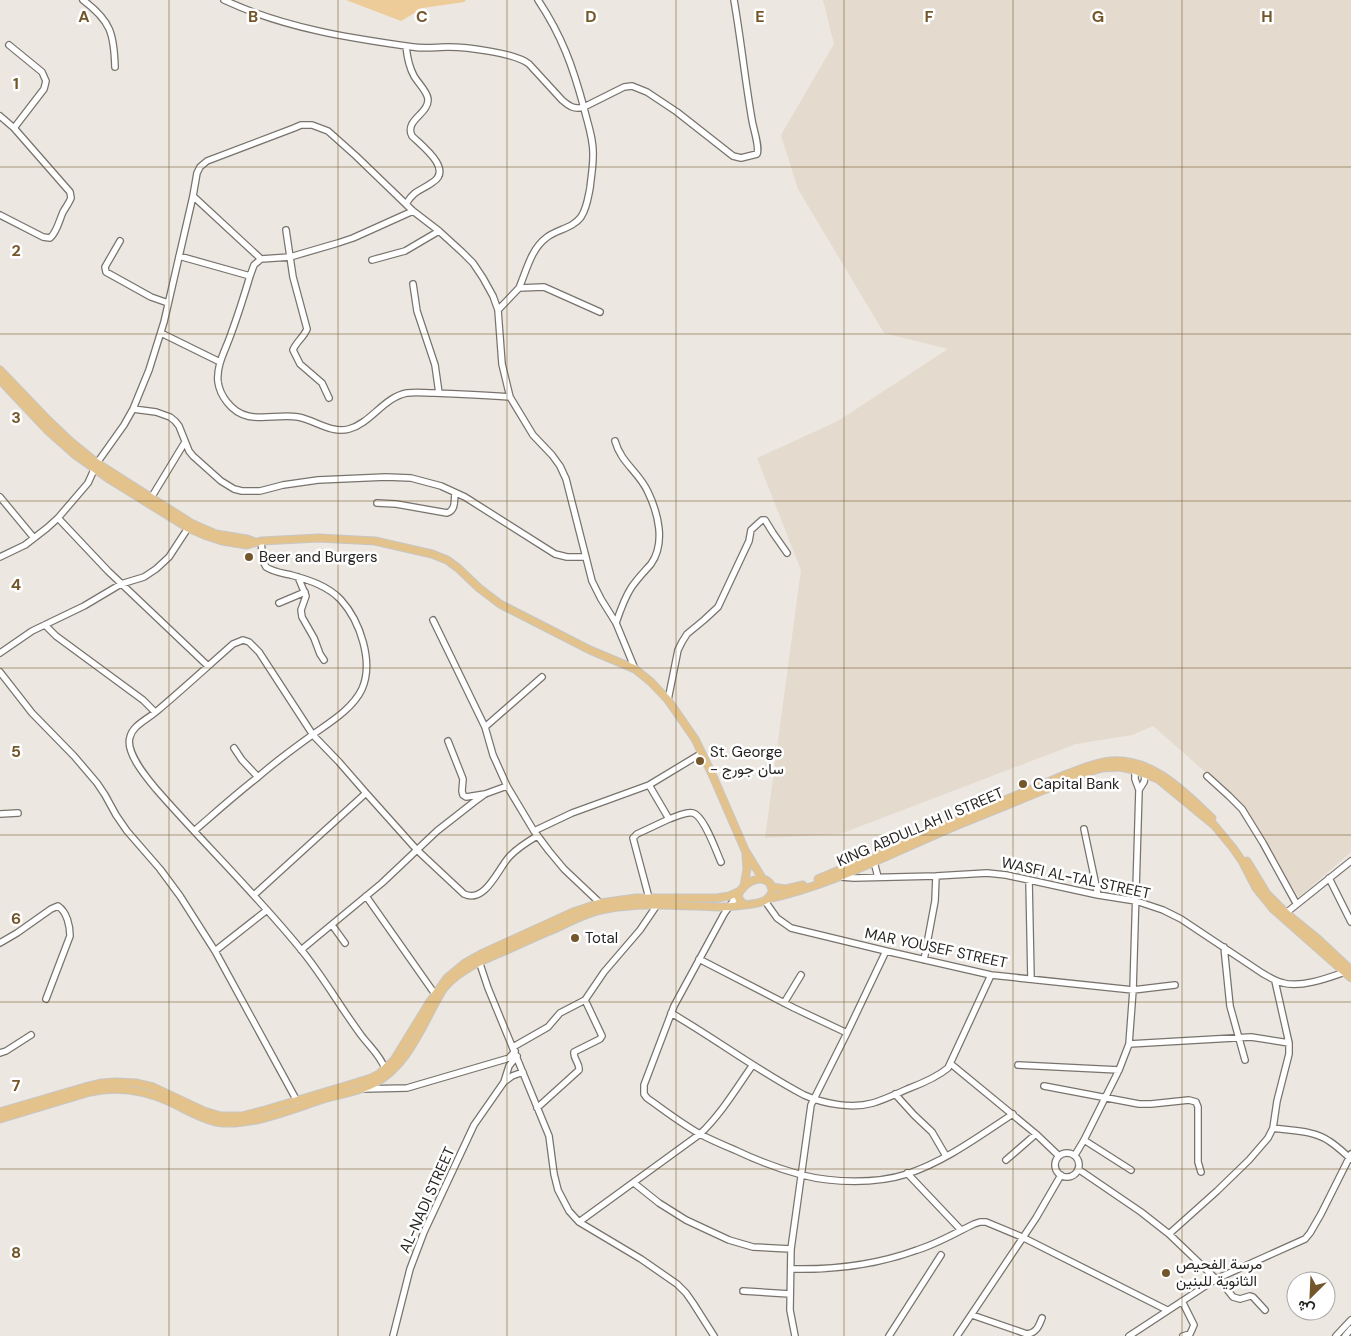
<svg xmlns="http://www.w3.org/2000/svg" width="1351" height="1336" font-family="'DM Sans',Vazirmatn,sans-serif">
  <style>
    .built { fill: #e4dace }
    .green { fill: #eecc9a }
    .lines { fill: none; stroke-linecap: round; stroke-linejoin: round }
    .minor-casing { stroke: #78736d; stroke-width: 8 }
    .major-casing { stroke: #c7c6c6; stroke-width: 9 }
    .minor { stroke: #fff; stroke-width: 5.5 }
    .major { stroke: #e3c28c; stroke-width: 7 }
    .grid { fill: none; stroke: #73562a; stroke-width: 1; stroke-opacity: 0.55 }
    .poi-dot { fill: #73562a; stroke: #fff; stroke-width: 2 }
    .labels { text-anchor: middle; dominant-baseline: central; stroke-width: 5; stroke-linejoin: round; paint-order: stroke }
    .poi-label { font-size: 15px; fill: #272523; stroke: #fff; text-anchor: start }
    .street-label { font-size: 15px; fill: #272523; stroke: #fff }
    .grid-label { font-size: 16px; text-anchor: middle; font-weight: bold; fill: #73562a; stroke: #fff; stroke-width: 5; stroke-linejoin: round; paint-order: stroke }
  </style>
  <rect width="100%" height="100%" fill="#ece7e0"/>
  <!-- built -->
  <path class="built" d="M 823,0 L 1351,0 L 1351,852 L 1299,897 L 1247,823 L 1235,798 L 1153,726 L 1132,735 L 1076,744 L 840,834 L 765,838 L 801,570 L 757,458 L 838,421 L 948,349 L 884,333 L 798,189 L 781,135 L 834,44 Z"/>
  <!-- green -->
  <path class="green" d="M 346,0 L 466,0 L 464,2 L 423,8 L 401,21 Z"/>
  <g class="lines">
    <!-- minor casing -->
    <g class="minor-casing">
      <path id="minor" d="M 83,0 C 111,21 114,34 115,67
        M 224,0 C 284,28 349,38 413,47 C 425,49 437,47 448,47 C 466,47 516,53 529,64 L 562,100 C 569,106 574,110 584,107 L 624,87 L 632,86 L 647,92 L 677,112 L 733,156 L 741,158 L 757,154 C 760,147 753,128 752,120 C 745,80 741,40 734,0
        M 9,45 L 42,72 L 46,81 L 44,89 L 14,128
        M 0,116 L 14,128 L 70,192 L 71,198 C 69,203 66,207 63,212 C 59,221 57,232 50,238 L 43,237 L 0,215
        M 193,196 L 261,259
        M 406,204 C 415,189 421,191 433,182 C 453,169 422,146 412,136 C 404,120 429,114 428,99 C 427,91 418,83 414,76 C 409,67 407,56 406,46
        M 286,230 L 293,277 L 307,329 C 304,337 296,342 293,350 L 300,364 L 322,383 L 329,398
        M 120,241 L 105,267 L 106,272 L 151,297 L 168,303
        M 179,256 L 250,276 L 254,265 L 261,259 L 290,257 L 338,243 L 353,238 L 413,211
        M 372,260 L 405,251 L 439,231
        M 250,276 C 244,296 238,315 231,334 C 226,349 216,365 218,382 C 219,389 223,397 227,402 C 246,427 272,413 298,417 C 315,420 331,434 349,429 C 371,423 384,397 407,393 C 416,392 425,393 434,393 C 459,394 484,395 510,397
        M 413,284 L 417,311 L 435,365 L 439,393
        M 519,288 C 526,272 531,249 546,238 C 557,229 572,229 581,217 C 587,208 588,198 590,188 C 591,178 593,167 593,157 C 594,140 588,125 584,108 C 573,67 562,36 538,0
        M 498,310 L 519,288 L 544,287 L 600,312
        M 161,333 L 220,362
        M 133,409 L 156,412 L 170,417 L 175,421 L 179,426 L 189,451 L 193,456 L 221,481 L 234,489 L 242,491 L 260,491 L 283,485 L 318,480 L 386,477 L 411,478 L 441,486 L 465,497 L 555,554 L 567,557 L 586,557
        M 615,441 C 621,463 639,472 648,492 C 658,513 666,543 651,564 C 644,572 637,579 631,588 C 624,599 620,611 616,623
        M 0,497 L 34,538
        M 151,498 L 185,442
        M 377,503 L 396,504 L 447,513 C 456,510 454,501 455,493
        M 58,518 L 108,571 L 208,666
        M 0,557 L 25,545 L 47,528 L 58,518 L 88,483 L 97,463 L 124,425 L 133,409 L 149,370 L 164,322 L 193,196 L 197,173 L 200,167 L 207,161 L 294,128 L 301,125 L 312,125 L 328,131 L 356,156 L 413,211 L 439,231 L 462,252 L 473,263 L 483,278 L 493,296 L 498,310 L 502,364 L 510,397 L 533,435 L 552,455 L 560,466 L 566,479 L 592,581 L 601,599 L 616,623 L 635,669
        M 298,577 L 306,596 L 301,610 L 302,617 L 314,638 L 320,654 L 324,660
        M 279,603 L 305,592
        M 433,620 L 485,727 L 493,755 L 507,786 L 534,831 L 549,851 L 564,869 L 600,903
        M 45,625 L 56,636 L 143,700 L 155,712
        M 0,653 L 32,631 L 84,606 L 121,584 L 144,577 L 156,569 L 169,557 L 188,528
        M 0,672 L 32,713 L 74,756 L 97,783 L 105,795 L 116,815 L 127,831 L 160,869 L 180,896 L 215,951 L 297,1101
        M 668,700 L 678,650 L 682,642 L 687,634 L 704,620 L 718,607 L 749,541 L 751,530 L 762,520 L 765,520 L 773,533 L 787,553
        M 485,727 L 542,677
        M 448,741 L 463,779 L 462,791 L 463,795 L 466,797 L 485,794
        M 234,748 L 242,760 L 258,777
        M 1135,768 L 1135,779 L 1139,790
        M 1207,776 L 1229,796 L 1242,809 L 1263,843 L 1296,903
        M 0,814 L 18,813
        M 669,819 C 676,817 686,811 693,813 C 704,816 716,851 721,862
        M 1084,829 L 1098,895
        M 194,831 C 215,813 236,794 258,777 C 276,761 296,747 315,733 C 332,721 353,708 362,689 C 374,662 360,621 341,600 C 328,586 309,580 291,575 C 282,573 273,572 266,567 L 263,561 L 261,541
        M 534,831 L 572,813 L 649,785 L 702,753
        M 874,862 L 878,877
        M 841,877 L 854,878 L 936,876 L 987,873 L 1006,875 L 1098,895 L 1136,901 L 1163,910 L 1181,919 L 1262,973 C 1269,977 1275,981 1283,983 C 1301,988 1328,978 1345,972
        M 1329,878 L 1351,922
        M 1029,880 L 1031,979
        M 738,894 L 724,914 L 674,1006 L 644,1085 L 644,1094 L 647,1098 C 664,1110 682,1124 700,1134 C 711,1140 723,1145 735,1150 C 756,1160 779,1169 802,1175 C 833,1183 876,1184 907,1174 C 946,1161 979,1136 1013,1114
        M 254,895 L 366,793
        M 366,896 L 437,997
        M 649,898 L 633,838 L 637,834 L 669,819 L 649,785
        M 765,901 L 777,918 L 791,928 L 886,951 L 991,975 L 1133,990 L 1175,985
        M 1286,913 L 1351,861
        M 332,925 L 345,943
        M 0,943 L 17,933 L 51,909 L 58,906 C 67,912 70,926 70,936 L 46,999
        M 1224,947 L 1230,1006 L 1245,1060
        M 301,950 L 382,883 L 437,831 L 474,802 L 485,794 L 507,786
        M 215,951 L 267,910
        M 478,958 L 488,988 L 549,1136 L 554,1174 L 558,1190 L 569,1211 L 579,1222 L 641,1259 L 677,1284 L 686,1293 L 693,1303 L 714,1336
        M 699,959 L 794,1008 L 847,1033
        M 924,960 L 935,901 L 936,876
        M 784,1003 L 801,975
        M 671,1013 C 716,1039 758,1071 804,1095 C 824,1104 852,1109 873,1103 C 886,1099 898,1093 910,1088 C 923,1083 937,1077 948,1068 L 991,975
        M 1129,1044 L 1251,1037 L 1289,1043
        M 513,1047 L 548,1027 L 560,1013 L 585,1000 L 604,972 L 640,930 L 657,905
        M 0,1053 L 6,1051 L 31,1035
        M 951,1064 L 1036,1134 L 1059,1156
        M 1018,1065 L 1119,1070
        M 385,1069 C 381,1056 369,1046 361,1035 C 341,1008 324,978 303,952 C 257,895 204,844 156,789 C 146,777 125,752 130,737 C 131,733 133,730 136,727 C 142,721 150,717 157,711 C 183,689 208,666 233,644 L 243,640 L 249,642 L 259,652 L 313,735 L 339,762 L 366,793 L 417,850 L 464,894 C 485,904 498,869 509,857 C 517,848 527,842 537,836
        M 504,1082 L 509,1066 L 517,1056
        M 1044,1086 L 1139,1104 L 1151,1104 L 1189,1100 L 1196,1102 L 1198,1107 L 1198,1162 L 1201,1172
        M 362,1089 L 407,1088 L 506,1059 L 509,1058 L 515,1051
        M 895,1094 L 914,1115 L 932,1132 L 946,1156
        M 537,1108 L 579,1070 C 580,1063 573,1059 574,1052 L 600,1039 L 602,1036 L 585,1000
        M 1273,1128 C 1291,1131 1313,1130 1329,1141 C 1337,1146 1344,1153 1351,1159
        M 1084,1140 L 1131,1170
        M1055 1165a12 12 0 1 1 24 0a12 12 0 1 1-24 0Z
        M 1075,1155 L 1084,1140 L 1119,1070 L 1129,1044 L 1133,990 L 1139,790 L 1144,782 L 1146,772
        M 1006,1160 L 1036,1134
        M 1078,1169 L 1141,1212 L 1169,1234 L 1216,1279
        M 907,1173 L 961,1230
        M 634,1183 L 659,1203 L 686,1220 L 729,1240 L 753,1247 L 791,1249
        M 579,1222 L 700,1134 C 721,1114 736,1089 752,1066
        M 1169,1234 L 1217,1191 L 1249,1160 L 1268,1138 L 1273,1128 L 1277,1101 L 1289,1054 L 1289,1043 L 1275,981
        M 791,1269 C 834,1270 876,1265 917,1250 C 937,1244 955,1233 974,1224 L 980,1222 L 986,1222 L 1022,1237 L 1167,1310
        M 1218,1278 L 1233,1297 L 1240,1299 L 1250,1296 L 1253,1297 L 1265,1310
        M 743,1291 L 790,1294
        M 1182,1301 L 1194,1325 L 1190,1334 L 1183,1336
        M 972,1315 L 1027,1334 C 1037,1333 1039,1325 1042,1318
        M 393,1336 L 410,1269 L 424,1232 L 474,1125 L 504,1082 L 512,1076 L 523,1072
        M 795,1336 L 790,1310 L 791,1249 L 811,1105 L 847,1033 L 886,951
        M 889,1336 L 941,1255
        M 957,1336 L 1036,1218 L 1061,1175
        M 1129,1336 L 1216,1279 L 1305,1239 L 1310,1233 L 1321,1214 L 1351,1154
        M 1336,1336 L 1351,1320
        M 1345,1336 L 1351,1329"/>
    </g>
    <!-- major casing -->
    <g class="major-casing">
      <path id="major" d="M 0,370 L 49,421 L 70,441 L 97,463 L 191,523 L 216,534 L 247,539 L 255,542
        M 0,380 L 48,431 L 74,454 L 109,479 L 188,528 L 204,535 L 222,541 L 247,545 L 261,541 L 319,538 L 375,541 L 432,554 L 447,560 L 458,568 L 479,588 L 500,604 L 590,650 L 635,669 L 651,682 L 668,700 L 695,739 L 712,774 L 745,850 L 762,878
        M 1247,861 L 1267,894 L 1286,913 L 1318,939 L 1351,970
        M 818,879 L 1067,774 C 1081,769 1096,762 1111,761 C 1153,758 1184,792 1212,818
        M 744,886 L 747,869 L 746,855
        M 771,887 L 786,889 L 803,885
        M 767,899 C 834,885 895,851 958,825 C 999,808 1041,792 1082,774 L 1102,768 L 1120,767 L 1134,770 L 1158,779 L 1214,825 L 1233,848 L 1242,861 L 1256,888 L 1273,909 L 1351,978
        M 0,1112 L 85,1087 L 102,1083 L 116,1082 L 136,1083 L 153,1087 L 204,1111 L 221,1116 L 242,1116 L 265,1110 L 355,1083 L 371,1078 L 379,1074 L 394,1060 L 429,1003 L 447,978 L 465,963 L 483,953 L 573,912 L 600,903 L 636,898 L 717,898 L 729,896 L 740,891
        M 0,1119 L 90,1092 C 118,1086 144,1090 170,1102 C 185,1109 199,1118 216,1122 C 248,1128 292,1109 324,1099 C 340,1094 359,1092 375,1083 C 400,1070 415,1042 428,1017 C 433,1007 438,997 444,988 C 460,969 485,959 507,950 C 522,943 537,936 552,930 C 570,922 587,912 606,909 C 642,902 681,906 717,907 C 726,907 759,905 766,900 C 781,889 766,870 747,884 C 742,888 739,891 738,897 L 742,903 L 745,904"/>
    </g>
    <!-- minor -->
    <use href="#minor" class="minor"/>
    <!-- major -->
    <use href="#major" class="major"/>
  </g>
  <!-- grid -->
  <path class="grid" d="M 169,0 L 169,1336M 338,0 L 338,1336M 507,0 L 507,1336M 676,0 L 676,1336M 844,0 L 844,1336M 1013,0 L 1013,1336M 1182,0 L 1182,1336M 0,167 L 1351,167M 0,334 L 1351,334M 0,501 L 1351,501M 0,668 L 1351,668M 0,835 L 1351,835M 0,1002 L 1351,1002M 0,1169 L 1351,1169"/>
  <!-- markers -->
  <g class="poi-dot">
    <circle cx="249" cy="557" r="5"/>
    <circle cx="700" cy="761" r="5"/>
    <circle cx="1023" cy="784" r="5"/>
    <circle cx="575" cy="938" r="5"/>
    <circle cx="1166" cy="1273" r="5"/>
  </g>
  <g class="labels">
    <!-- poi labels -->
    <g class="poi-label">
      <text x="259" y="557">Beer and Burgers</text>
      <text x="710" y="752">St. George<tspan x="710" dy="17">- سان جورج</tspan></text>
      <text x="1033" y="784">Capital Bank</text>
      <text x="585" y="938">Total</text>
      <text x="1176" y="1264">مرسة الفحيص<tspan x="1176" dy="17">الثانوية للبنين</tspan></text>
    </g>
    <!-- street labels -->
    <g class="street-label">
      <text transform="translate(920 827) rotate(-23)">KING ABDULLAH II STREET</text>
      <text transform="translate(1076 878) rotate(12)">WASFI AL-TAL STREET</text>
      <text transform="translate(936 948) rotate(12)">MAR YOUSEF STREET</text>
      <text transform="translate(427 1200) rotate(-66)">AL-NADI STREET</text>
    </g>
  </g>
  <g class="grid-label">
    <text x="84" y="22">A</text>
    <text x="253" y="22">B</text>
    <text x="422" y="22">C</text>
    <text x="591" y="22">D</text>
    <text x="760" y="22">E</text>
    <text x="929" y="22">F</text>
    <text x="1098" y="22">G</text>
    <text x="1267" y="22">H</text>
    <text x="16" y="89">1</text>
    <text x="16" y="256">2</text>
    <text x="16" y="423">3</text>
    <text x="16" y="590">4</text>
    <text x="16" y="757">5</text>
    <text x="16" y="924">6</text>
    <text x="16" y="1091">7</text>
    <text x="16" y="1258">8</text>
  </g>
  <!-- north arrow -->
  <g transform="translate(1311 1296) rotate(204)"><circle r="24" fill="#ffffff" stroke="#a9a8a7"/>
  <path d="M0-4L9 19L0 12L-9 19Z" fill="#73562a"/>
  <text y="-8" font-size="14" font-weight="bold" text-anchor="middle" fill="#272523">ش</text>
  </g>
</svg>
